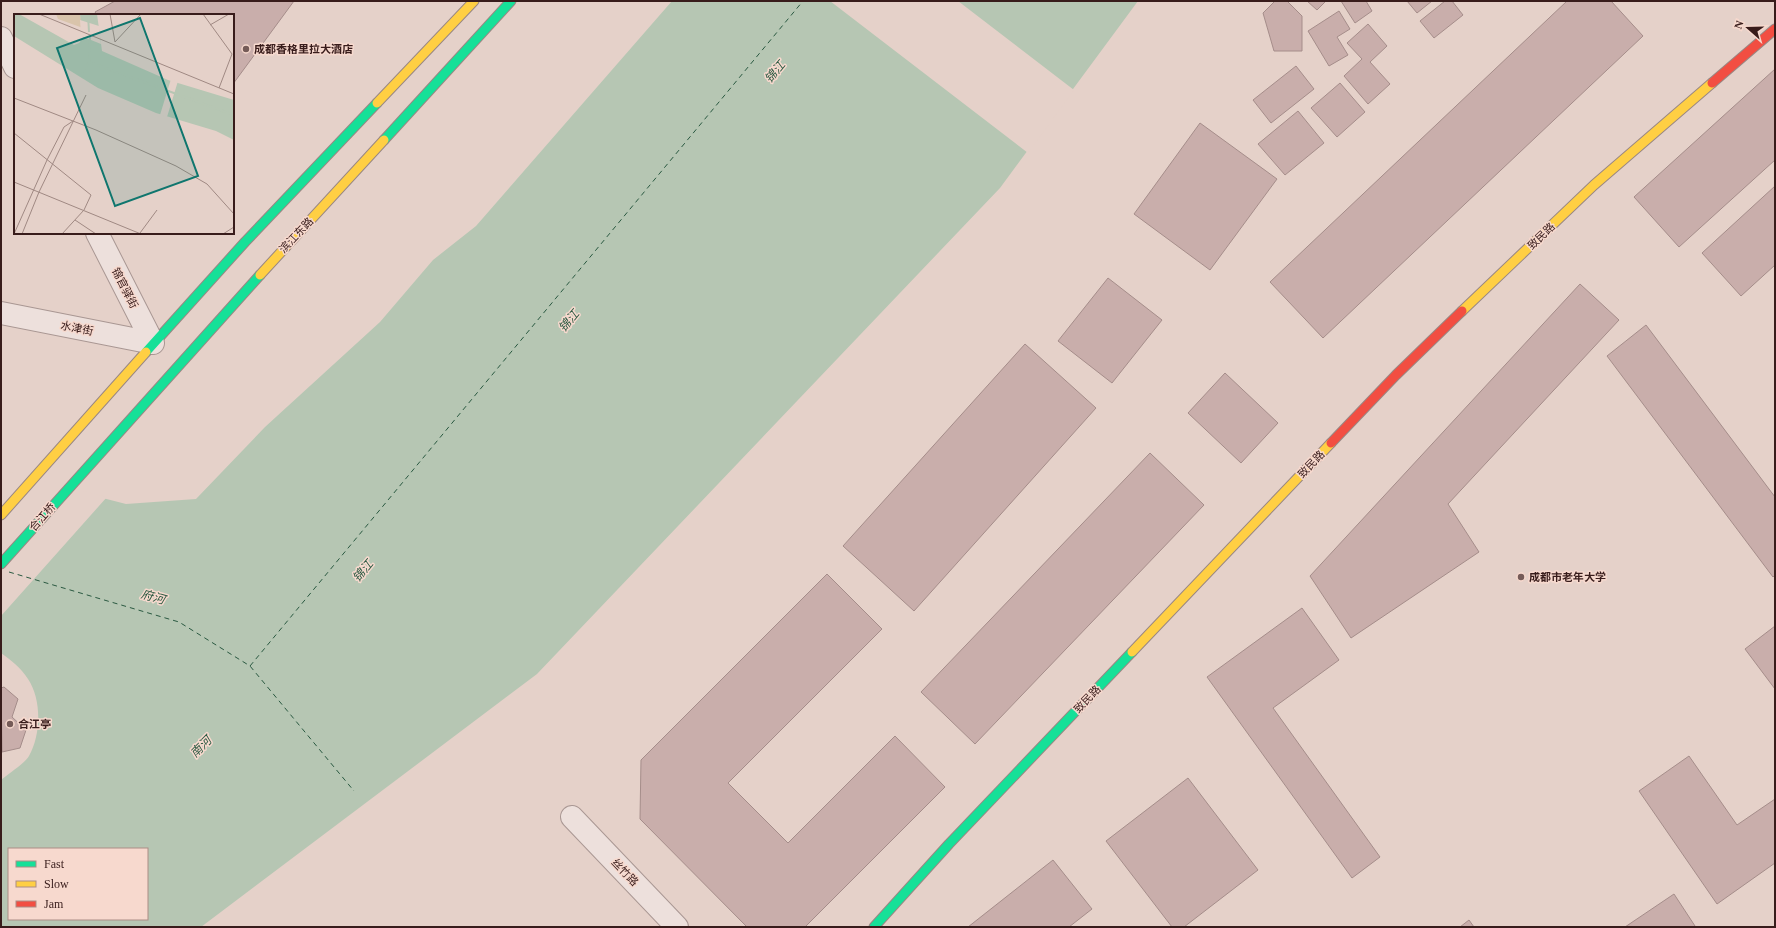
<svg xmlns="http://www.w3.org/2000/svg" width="1776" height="928" font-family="'Times New Roman','Noto Sans SC',serif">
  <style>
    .water { fill: #b6c6b3; fill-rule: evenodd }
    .pier { fill: #e5d1c9 }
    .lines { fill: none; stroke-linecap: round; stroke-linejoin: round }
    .ferry { stroke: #2a5941; stroke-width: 1; stroke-dasharray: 5 4; stroke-linecap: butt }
    .building { fill: #c9aeab; stroke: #a58d8a }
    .street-casing { stroke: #a99793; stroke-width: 24 }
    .fast-casing { stroke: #998783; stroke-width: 11 }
    .slow-casing { stroke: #998783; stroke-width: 11 }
    .jam-casing { stroke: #998783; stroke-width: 11 }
    .street { stroke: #ede0dc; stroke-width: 22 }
    .fast { stroke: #16e098; stroke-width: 9 }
    .slow { stroke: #ffcf43; stroke-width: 9 }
    .jam { stroke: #f24e42; stroke-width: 9 }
    .poi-dot { fill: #755b58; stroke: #f7d9ce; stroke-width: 1.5 }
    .labels { text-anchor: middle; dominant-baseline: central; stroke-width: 3; stroke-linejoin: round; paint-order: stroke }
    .poi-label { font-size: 11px; font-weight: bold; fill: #381c1b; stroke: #f7d9ce; text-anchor: start }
    .street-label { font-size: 11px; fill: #381c1b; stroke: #f7d9ce }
    .water-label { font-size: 12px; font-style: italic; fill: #2a5941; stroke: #f7d9ce }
    .inset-river { fill: none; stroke: #b6c6b3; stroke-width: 2 }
    .inset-road { fill: none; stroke: #a08983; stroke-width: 1 }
    .view { fill: #0f766e; fill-opacity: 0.15; stroke: #0f766e; stroke-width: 2 }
    .inset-edge { fill: none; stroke: #381c1b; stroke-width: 2 }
  </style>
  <rect width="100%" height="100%" fill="#e5d1c9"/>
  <!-- water -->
  <path class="water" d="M 672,1 L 1138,1 L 1000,188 L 537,674 L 201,927 L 1,927 L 1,780 C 8,774 24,764 29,756 C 41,734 42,700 28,679 C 21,668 11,660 1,653 L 1,472 L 126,504 L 196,499 L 265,427 L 380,322 L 433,260 L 476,226 ZM 9,849 L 147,849 L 147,919 L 9,919 Z"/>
  <!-- pier -->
  <path class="pier" d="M 830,1 L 958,1 L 1074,90 L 1028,153 Z
    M 1,470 L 107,497 L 1,616 Z"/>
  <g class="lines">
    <!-- ferry -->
    <path class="ferry" d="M 9,572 L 179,622 L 250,666 L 354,791
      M 250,666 L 803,1"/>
  </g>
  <!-- building -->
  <path class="building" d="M 115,1 L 294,1 L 233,84 L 233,15 L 97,15 L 95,12 Z
    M 1275,1 L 1287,1 L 1302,16 L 1302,51 L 1274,51 L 1263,13 Z
    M 1307,1 L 1326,1 L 1317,10 Z
    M 1341,1 L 1366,1 L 1372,11 L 1355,23 Z
    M 1407,1 L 1432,1 L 1417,13 Z
    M 1445,1 L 1452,1 L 1463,15 L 1434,38 L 1420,21 Z
    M 1567,1 L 1611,1 L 1643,36 L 1323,338 L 1270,282 Z
    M 1339,11 L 1350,29 L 1337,37 L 1348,55 L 1329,66 L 1308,31 Z
    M 1368,24 L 1387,46 L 1370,62 L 1390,84 L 1368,104 L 1344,76 L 1362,59 L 1347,43 Z
    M 1296,66 L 1314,89 L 1271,123 L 1253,100 Z
    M 1775,69 L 1775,160 L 1679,247 L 1634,197 Z
    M 1340,83 L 1365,112 L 1337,137 L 1311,108 Z
    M 1298,111 L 1324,143 L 1285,175 L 1258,144 Z
    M 1200,123 L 1277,179 L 1210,270 L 1134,214 Z
    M 1775,186 L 1775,265 L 1741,296 L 1702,253 Z
    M 1108,278 L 1162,320 L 1112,383 L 1058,341 Z
    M 1580,284 L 1619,320 L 1448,504 L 1479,552 L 1351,638 L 1310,576 Z
    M 1646,325 L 1775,497 L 1775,575 L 1773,577 L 1607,356 Z
    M 1025,344 L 1096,408 L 914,611 L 843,546 Z
    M 1225,373 L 1278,423 L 1241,463 L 1188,413 Z
    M 1150,453 L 1204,505 L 975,744 L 921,692 Z
    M 827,574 L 882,629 L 728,783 L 788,843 L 895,736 L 945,787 L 805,927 L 747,927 L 640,819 L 641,760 Z
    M 1302,608 L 1339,660 L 1273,708 L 1380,857 L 1352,878 L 1207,677 Z
    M 1775,626 L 1775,689 L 1745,649 Z
    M 4,687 L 18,699 L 12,717 L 26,730 L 20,748 L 2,752 L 1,688 Z
    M 1689,756 L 1737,825 L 1775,799 L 1775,863 L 1717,904 L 1639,791 Z
    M 1188,778 L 1258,870 L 1184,927 L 1172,927 L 1106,841 Z
    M 1053,860 L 1092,909 L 1069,927 L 968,927 Z
    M 1674,894 L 1695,926 L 1693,927 L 1625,927 Z
    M 1469,920 L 1474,927 L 1460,927 Z"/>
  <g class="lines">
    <!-- street casing -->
    <g class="street-casing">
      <path id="street" d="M 1,38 L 15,67
        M 97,233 L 153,343
        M 1,313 L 153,343
        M 572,817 L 677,927"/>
    </g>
    <!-- fast casing -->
    <g class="fast-casing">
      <path id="fast" d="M 384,140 L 511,1
        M 146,352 L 245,242 L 377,103
        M 1,564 L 260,275
        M 874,927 L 949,844 L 1132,652"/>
    </g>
    <!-- slow casing -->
    <g class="slow-casing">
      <path id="slow" d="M 377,103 L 474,1
        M 260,275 L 384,140
        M 1462,311 L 1594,185 L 1712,83
        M 1,515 L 146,352
        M 1132,652 L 1331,443"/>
    </g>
    <!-- jam casing -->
    <g class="jam-casing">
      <path id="jam" d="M 1712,83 L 1775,29
        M 1331,443 L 1396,375 L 1462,311"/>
    </g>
    <!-- street -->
    <use href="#street" class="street"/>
    <!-- fast -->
    <use href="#fast" class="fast"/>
    <!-- slow -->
    <use href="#slow" class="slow"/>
    <!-- jam -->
    <use href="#jam" class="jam"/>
  </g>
  <!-- markers -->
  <g class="poi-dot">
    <circle cx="246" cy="49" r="4"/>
    <circle cx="1521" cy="577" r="4"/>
    <circle cx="10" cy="724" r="4"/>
  </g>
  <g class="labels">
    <!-- poi labels -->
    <g class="poi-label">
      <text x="254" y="49">成都香格里拉大酒店</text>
      <text x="1529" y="577">成都市老年大学</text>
      <text x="18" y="724">合江亭</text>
    </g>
    <!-- street labels -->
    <g class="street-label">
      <text transform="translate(296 235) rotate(-47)">滨江东路</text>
      <text transform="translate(1541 236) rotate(-44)">致民路</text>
      <text transform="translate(125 288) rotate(63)">锦官驿街</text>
      <text transform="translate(77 328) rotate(11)">水津街</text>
      <text transform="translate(1311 464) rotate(-46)">致民路</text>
      <text transform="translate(42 517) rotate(-49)">合江桥</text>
      <text transform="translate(1087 699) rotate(-46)">致民路</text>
      <text transform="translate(625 872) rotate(46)">丝竹路</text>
    </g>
    <!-- water labels -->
    <g class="water-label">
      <text transform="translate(775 72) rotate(-50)">锦江</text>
      <text transform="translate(569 321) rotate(-50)">锦江</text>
      <text transform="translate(363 571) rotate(-50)">锦江</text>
      <text transform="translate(153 597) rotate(16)">府河</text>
      <text transform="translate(201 747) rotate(-45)">南河</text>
    </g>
  </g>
  <!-- overview -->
  <g transform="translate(14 14)">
    <rect width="220" height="220" fill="#e5d1c9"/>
    <path d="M 42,0 L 66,0 L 69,14 L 44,5 Z" fill="#d9c4ab"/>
    <path d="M 0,0 L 5,0 L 60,31 L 65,29 L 69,24 L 66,0 L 83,0 L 88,37 L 154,66 L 220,86 L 220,126 L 202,117 L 142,99 L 84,74 L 0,22 Z" fill="#b6c6b3"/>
    <path d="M 66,6 L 85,12 L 87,30 L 67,22 ZM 157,65 L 164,67 L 153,103 L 146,101 Z" fill="#e5d1c9"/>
    <path class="inset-river" d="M 74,0 L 75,18M 75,48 L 220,101M 67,61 L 75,48 L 76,23"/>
    <path class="inset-road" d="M 25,0 L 220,80M 96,0 L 101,28M 189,0 L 218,40 L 205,74M 196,11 L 215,0M 101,28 L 127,0M 0,84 L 82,116 L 162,152 L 193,170 L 220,200M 0,119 L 77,181 L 70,196 L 48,220M 0,168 L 127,220M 61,206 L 82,220M 126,219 L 143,196M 0,220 L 33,146 L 50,113 L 59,107M 8,220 L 25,178 L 72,81M 209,220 L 220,213"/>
    <path class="view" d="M 126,4 L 184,162 L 101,192 L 43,34 Z"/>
    <rect width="220" height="220" class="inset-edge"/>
  </g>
  <!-- border -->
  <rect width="1776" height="928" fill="none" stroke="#381c1b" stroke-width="4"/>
  <!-- legend -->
  <rect x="8" y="848" width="140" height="72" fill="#f7d9ce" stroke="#ab8d86"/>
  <rect x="16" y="861" width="20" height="6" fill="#16e098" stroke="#ab8d86"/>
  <text x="44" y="868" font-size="12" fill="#381c1b">Fast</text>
  <rect x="16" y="881" width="20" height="6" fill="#ffcf43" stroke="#ab8d86"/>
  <text x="44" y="888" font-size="12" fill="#381c1b">Slow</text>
  <rect x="16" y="901" width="20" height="6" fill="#f24e42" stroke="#ab8d86"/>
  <text x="44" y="908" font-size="12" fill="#381c1b">Jam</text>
  <!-- north arrow -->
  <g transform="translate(1748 28) rotate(290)" stroke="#f7d9ce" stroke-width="3" paint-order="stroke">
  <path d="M0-3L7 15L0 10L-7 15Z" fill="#381c1b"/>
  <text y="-6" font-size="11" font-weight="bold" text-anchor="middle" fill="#381c1b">N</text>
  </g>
</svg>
